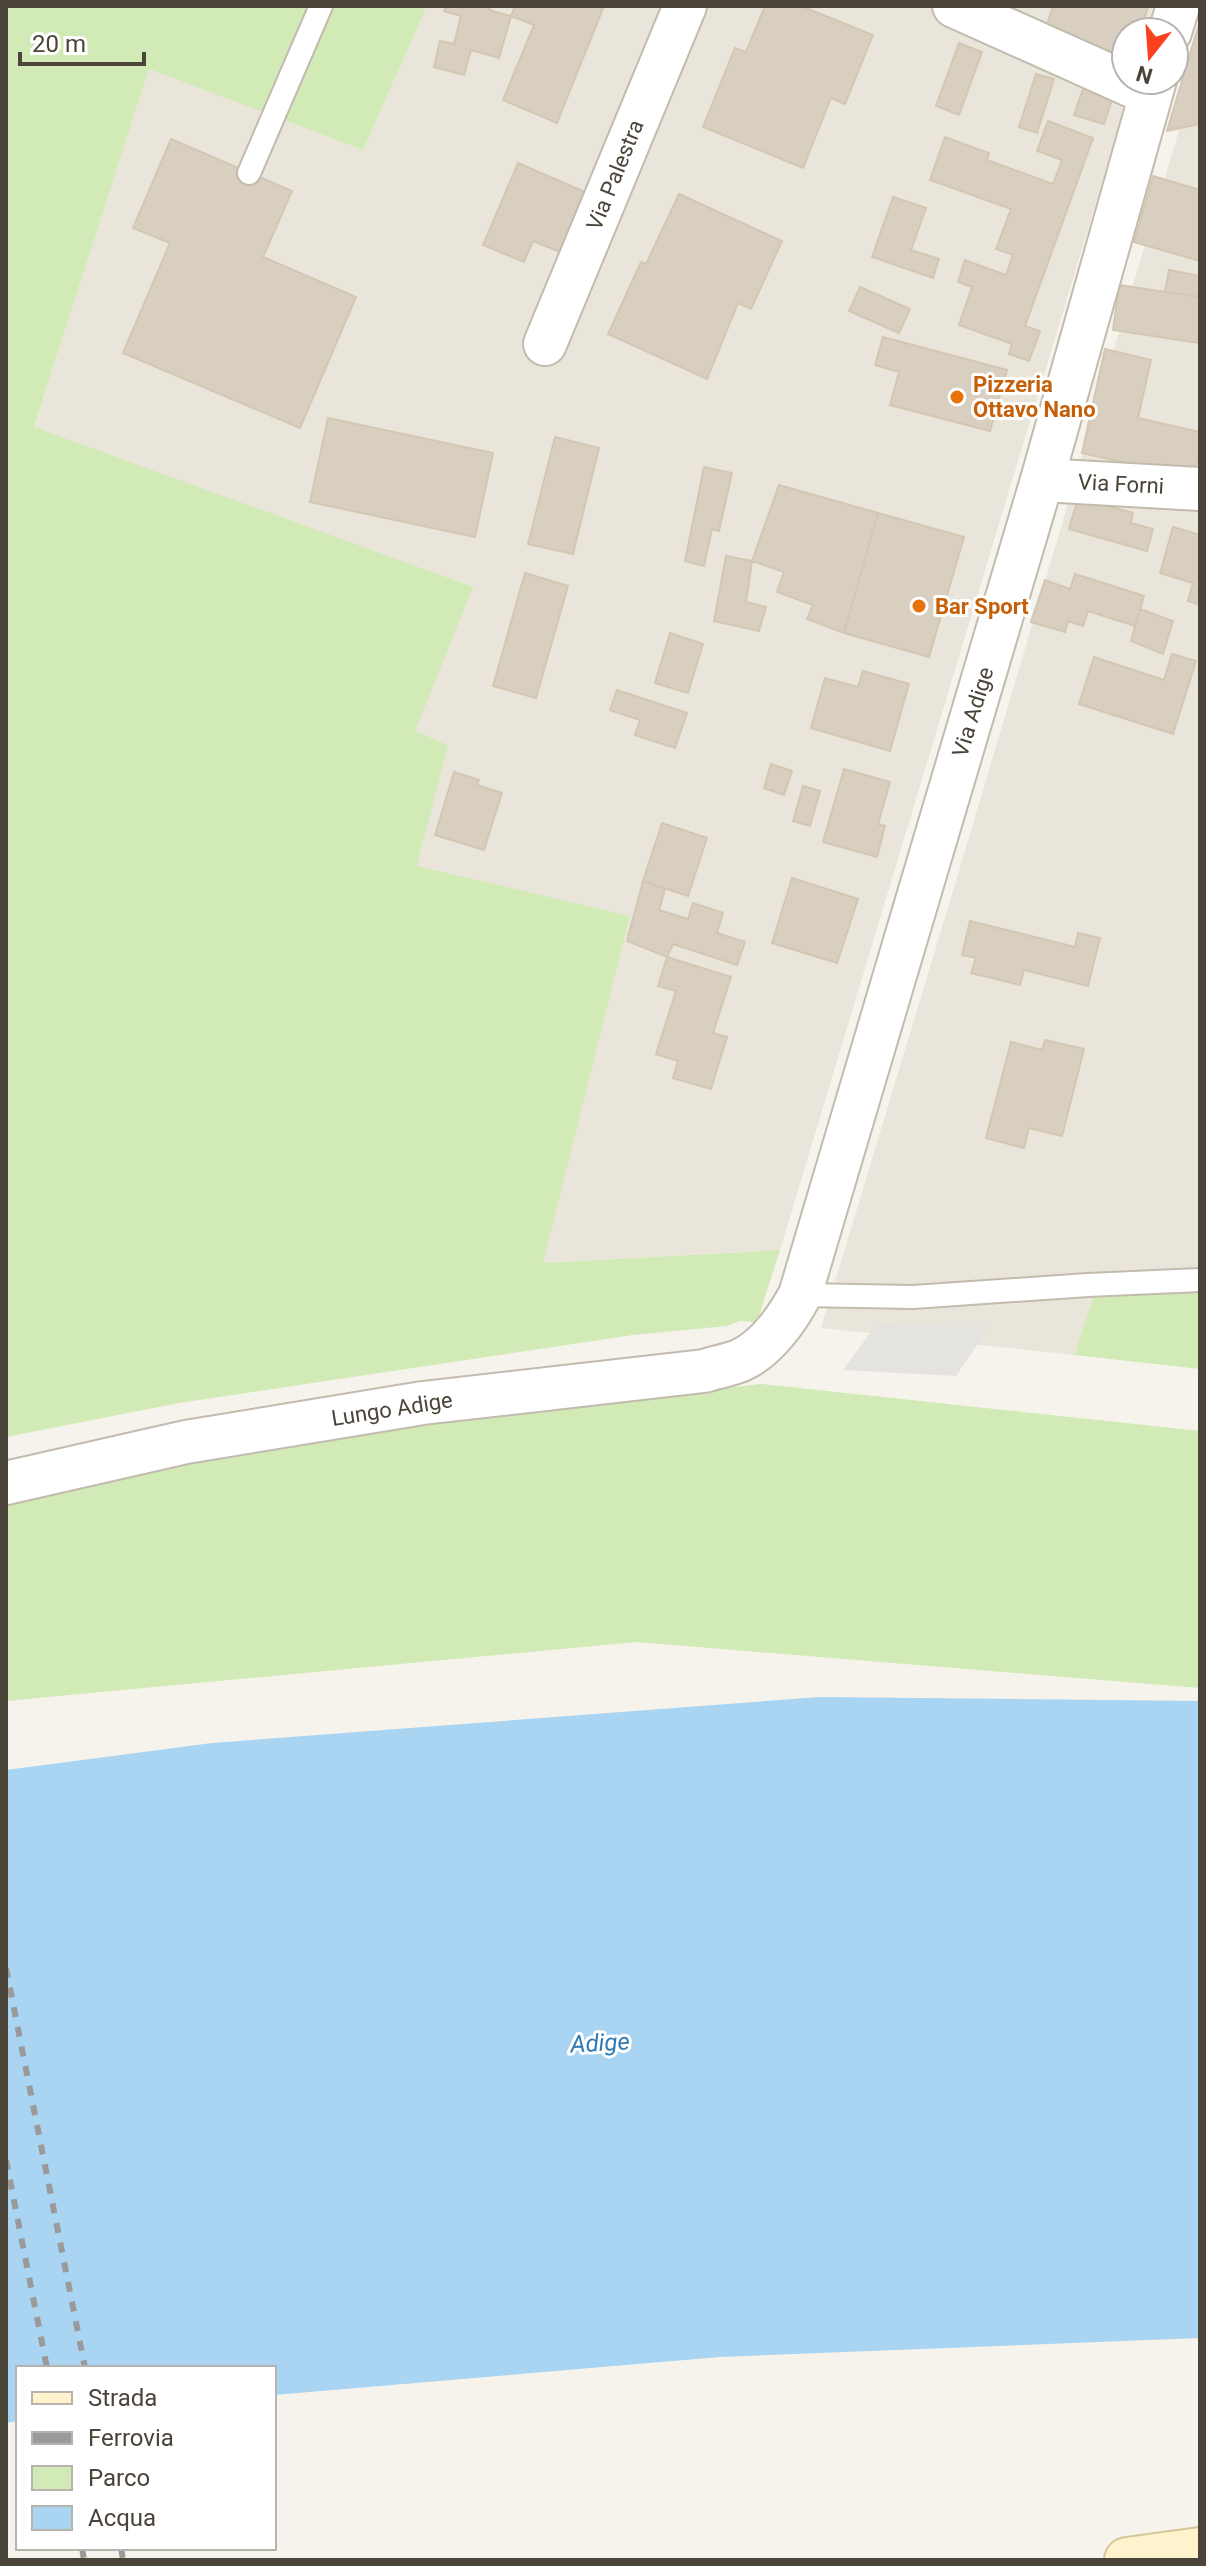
<svg xmlns="http://www.w3.org/2000/svg" width="1206" height="2566" font-family="Roboto,sans-serif">
  <style>
    .residential { fill: #eae5da }
    .green { fill: #d2eab5 }
    .parking { fill: #e5e3e0 }
    .water { fill: #a9d4f2 }
    .building { fill: #d8cfc1; stroke: #d3c7b4; stroke-width: 2 }
    .lines { fill: none; stroke-linecap: round; stroke-linejoin: round }
    .service-casing { stroke: #c2bbae; stroke-width: 26 }
    .minor-casing { stroke: #c2bbae; stroke-width: 46 }
    .secondary-casing { stroke: #d6c79b; stroke-width: 48 }
    .service { stroke: #fff; stroke-width: 22 }
    .minor { stroke: #fff; stroke-width: 42 }
    .secondary { stroke: #fff3cd; stroke-width: 44 }
    .rail { stroke: #9a9a9a; stroke-width: 6; stroke-dasharray: 10 10; stroke-linecap: butt }
    .food-dot { fill: #e8710a; stroke: #fff; stroke-width: 3 }
    .labels { text-anchor: middle; dominant-baseline: central; stroke-width: 6; stroke-linejoin: round; paint-order: stroke }
    .street-label { font-size: 22px; fill: #4b4439; stroke: #fff }
    .food-label { font-size: 22px; font-weight: bold; fill: #c56008; stroke: #fff; text-anchor: start }
    .water-label { font-size: 24px; font-style: italic; fill: #2e7ab2; stroke: #fff }
  </style>
  <rect width="100%" height="100%" fill="#f6f3ec"/>
  <!-- residential -->
  <path class="residential" d="M 427,6 L 1153,6 L 1146,32 L 1126,32 L 1126,80 L 1132,83 L 780,1250 L 542,1263 L 630,917 L 417,866 L 448,745 L 415,731 L 34,428 L 149,68 L 363,150 Z
    M 1200,51 L 1200,1278 L 1099,1279 L 1074,1355 L 821,1328 L 956,881 L 1188,100 Z"/>
  <!-- green -->
  <path class="green" d="M 6,6 L 427,6 L 363,150 L 149,69 L 34,427 L 473,587 L 415,731 L 448,745 L 417,866 L 630,916 L 543,1263 L 780,1250 L 757,1322 L 740,1321 L 727,1326 L 633,1335 L 179,1403 L 6,1437 Z
    M 1200,1278 L 1200,1369 L 1074,1355 L 1099,1279 Z
    M 761,1384 L 1200,1431 L 1200,1688 L 637,1642 L 6,1701 L 6,1500 C 67,1488 129,1475 190,1463 C 379,1429 570,1405 761,1384 Z"/>
  <!-- parking -->
  <path class="parking" d="M 876,1325 L 989,1327 L 956,1376 L 843,1370 Z"/>
  <!-- water -->
  <path class="water" d="M 819,1697 L 1200,1701 L 1200,2338 L 720,2357 L 274,2395 L 274,2368 L 18,2368 L 18,2421 L 6,2423 L 6,1770 L 212,1743 Z"/>
  <!-- building -->
  <path class="building" d="M 446,6 L 490,6 L 489,10 L 511,16 L 499,58 L 471,50 L 464,75 L 434,67 L 440,41 L 454,44 L 461,16 L 444,11 Z
    M 515,6 L 604,6 L 557,123 L 503,100 L 534,25 L 511,16 Z
    M 765,6 L 801,6 L 873,35 L 845,104 L 831,98 L 803,168 L 703,127 L 735,48 L 746,52 Z
    M 1053,6 L 1148,6 L 1140,32 L 1126,32 L 1126,64 L 1043,37 Z
    M 1199,24 L 1200,124 L 1167,131 Z
    M 959,43 L 982,52 L 959,115 L 936,106 Z
    M 1036,74 L 1054,79 L 1037,133 L 1019,127 Z
    M 1085,83 L 1114,94 L 1104,124 L 1074,115 Z
    M 1048,121 L 1093,138 L 1025,326 L 1040,331 L 1029,361 L 1009,354 L 1012,344 L 959,325 L 972,287 L 958,282 L 965,260 L 1006,275 L 1013,255 L 996,249 L 1011,209 L 930,180 L 945,137 L 989,153 L 987,160 L 1053,184 L 1062,160 L 1037,151 Z
    M 171,139 L 292,191 L 263,257 L 356,297 L 300,428 L 123,353 L 170,243 L 133,228 Z
    M 518,163 L 585,192 L 560,252 L 533,241 L 524,262 L 483,245 Z
    M 1153,176 L 1200,190 L 1200,261 L 1134,242 Z
    M 679,194 L 782,241 L 751,309 L 738,303 L 707,379 L 608,334 L 641,262 L 646,264 Z
    M 893,197 L 926,208 L 911,250 L 939,259 L 933,278 L 872,257 Z
    M 1169,270 L 1200,276 L 1200,297 L 1165,292 Z
    M 1119,285 L 1200,297 L 1200,343 L 1113,330 Z
    M 860,287 L 910,309 L 899,333 L 849,311 Z
    M 883,337 L 1007,370 L 990,431 L 890,405 L 899,372 L 875,365 Z
    M 1105,349 L 1151,360 L 1138,418 L 1200,432 L 1200,448 L 1193,478 L 1082,453 Z
    M 328,418 L 493,453 L 475,537 L 310,502 Z
    M 555,437 L 599,448 L 573,554 L 528,544 Z
    M 704,467 L 732,473 L 719,531 L 712,529 L 704,566 L 685,561 Z
    M 779,485 L 878,513 L 844,633 L 807,619 L 813,605 L 777,592 L 784,572 L 752,561 Z
    M 1078,498 L 1133,513 L 1131,523 L 1153,529 L 1147,551 L 1069,529 Z
    M 878,513 L 964,537 L 929,657 L 844,633 Z
    M 1173,527 L 1200,535 L 1200,605 L 1188,601 L 1193,583 L 1160,573 Z
    M 726,556 L 752,561 L 746,602 L 766,607 L 759,631 L 714,621 Z
    M 525,573 L 568,586 L 536,698 L 493,686 Z
    M 1075,574 L 1144,596 L 1135,626 L 1088,611 L 1083,626 L 1068,621 L 1065,632 L 1031,622 L 1045,580 L 1070,589 Z
    M 1140,609 L 1173,621 L 1163,654 L 1131,641 Z
    M 670,633 L 703,644 L 688,693 L 655,683 Z
    M 1172,654 L 1196,661 L 1173,734 L 1079,704 L 1094,657 L 1164,680 Z
    M 863,671 L 909,684 L 890,751 L 811,728 L 825,678 L 858,687 Z
    M 617,690 L 687,713 L 675,748 L 635,735 L 640,720 L 610,710 Z
    M 771,764 L 792,771 L 784,795 L 764,788 Z
    M 844,769 L 890,782 L 878,824 L 885,826 L 877,857 L 823,842 Z
    M 454,772 L 479,780 L 477,785 L 502,793 L 484,850 L 435,835 Z
    M 803,786 L 820,791 L 810,826 L 793,821 Z
    M 662,823 L 707,838 L 688,896 L 643,881 Z
    M 792,878 L 858,899 L 837,963 L 772,943 Z
    M 643,881 L 665,889 L 659,910 L 688,919 L 693,903 L 723,913 L 717,933 L 745,942 L 737,965 L 673,944 L 667,957 L 627,941 Z
    M 970,921 L 1075,947 L 1078,933 L 1100,938 L 1088,986 L 1024,970 L 1020,985 L 971,973 L 976,958 L 962,955 Z
    M 667,957 L 731,977 L 713,1033 L 727,1037 L 711,1089 L 673,1078 L 678,1061 L 656,1054 L 676,991 L 658,986 Z
    M 1045,1040 L 1084,1049 L 1062,1136 L 1029,1128 L 1024,1148 L 986,1138 L 1011,1042 L 1042,1050 Z"/>
  <g class="lines">
    <!-- service casing -->
    <g class="service-casing">
      <path id="service" d="M 249,173 L 321,6
        M 800,1295 L 913,1297 L 1088,1285 L 1200,1280"/>
    </g>
    <!-- minor casing -->
    <g class="minor-casing">
      <path id="minor" d="M 954,6 L 1150,94
        M 1170,32 L 1178,6
        M 545,344 L 685,6
        M 1042,480 L 1200,489
        M 6,1483 L 186,1442 L 423,1403 L 704,1371 C 716,1367 730,1365 741,1360 C 766,1349 788,1318 800,1295 L 1042,480 L 1155,80"/>
    </g>
    <!-- secondary casing -->
    <g class="secondary-casing">
      <path id="secondary" d="M 1127,2560 L 1200,2550"/>
    </g>
    <!-- service -->
    <use href="#service" class="service"/>
    <!-- minor -->
    <use href="#minor" class="minor"/>
    <!-- secondary -->
    <use href="#secondary" class="secondary"/>
    <!-- rail -->
    <path class="rail" d="M 6,1968 L 85,2368
      M 6,2160 L 47,2368
      M 82,2548 L 84,2560
      M 121,2548 L 123,2560"/>
  </g>
  <!-- markers -->
  <g class="food-dot">
    <circle cx="957" cy="397" r="8"/>
    <circle cx="919" cy="606" r="8"/>
  </g>
  <g class="labels">
    <!-- street labels -->
    <g class="street-label">
      <text transform="translate(615 175) rotate(-68)">Via Palestra</text>
      <text transform="translate(1121 484) rotate(3)">Via Forni</text>
      <text transform="translate(973 712) rotate(-73)">Via Adige</text>
      <text transform="translate(392 1409) rotate(-9)">Lungo Adige</text>
    </g>
    <!-- food labels -->
    <g class="food-label">
      <text x="973" y="384">Pizzeria<tspan x="973" dy="25">Ottavo Nano</tspan></text>
      <text x="935" y="606">Bar Sport</text>
    </g>
    <!-- water labels -->
    <g class="water-label">
      <text transform="translate(600 2043) rotate(-3)">Adige</text>
    </g>
  </g>
  <!-- border -->
  <rect width="1206" height="2566" fill="none" stroke="#4b4439" stroke-width="16"/>
  <!-- legend -->
  <rect x="16" y="2366" width="260" height="184" fill="#ffffff" stroke="#b7b4b0" stroke-width="2"/>
  <rect x="32" y="2392" width="40" height="12" fill="#fff3cd" stroke="#b7b4b0" stroke-width="2"/>
  <text x="88" y="2406" font-size="24" fill="#4b4439">Strada</text>
  <rect x="32" y="2432" width="40" height="12" fill="#9a9a9a" stroke="#b7b4b0" stroke-width="2"/>
  <text x="88" y="2446" font-size="24" fill="#4b4439">Ferrovia</text>
  <rect x="32" y="2466" width="40" height="24" fill="#d2eab5" stroke="#b7b4b0" stroke-width="2"/>
  <text x="88" y="2486" font-size="24" fill="#4b4439">Parco</text>
  <rect x="32" y="2506" width="40" height="24" fill="#a9d4f2" stroke="#b7b4b0" stroke-width="2"/>
  <text x="88" y="2526" font-size="24" fill="#4b4439">Acqua</text>
  <!-- north arrow -->
  <g transform="translate(1150 56) rotate(197)"><circle r="38" fill="#ffffff" stroke="#b7b4b0" stroke-width="2"/>
  <path d="M0-6L14 30L0 20L-14 30Z" fill="#fc3f1d"/>
  <text y="-12" font-size="22" font-weight="bold" text-anchor="middle" fill="#4b4439">N</text>
  </g>
  <!-- scale -->
  <path d="M20 52v12h124v-12" fill="none" stroke="#4b4439" stroke-width="4"/>
  <text x="32" y="52" font-size="24" fill="#4b4439" stroke="#ffffff" stroke-width="6" paint-order="stroke">20 m</text>
</svg>
